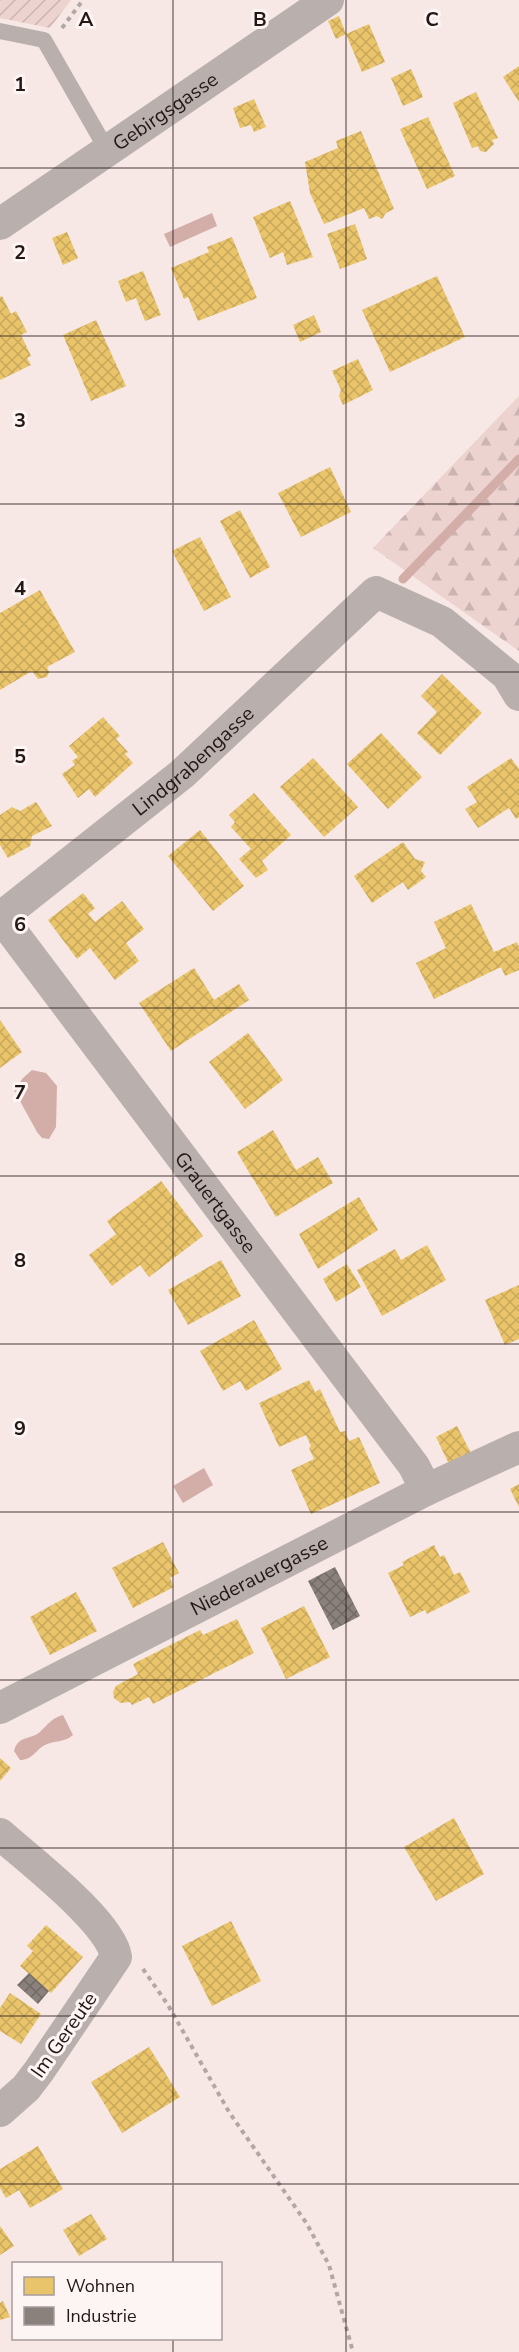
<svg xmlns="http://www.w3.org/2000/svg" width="519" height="2352" font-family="'Nunito Sans',sans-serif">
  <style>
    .forest { fill: url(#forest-firs) }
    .garden { fill: url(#garden-furrows) }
    .water { fill: #d3ada8 }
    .homes { fill: url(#homes-cross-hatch) }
    .industry { fill: url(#industry-cross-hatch) }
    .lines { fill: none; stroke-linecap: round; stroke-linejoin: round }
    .stream { stroke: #d3ada8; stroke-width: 9 }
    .path { stroke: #b0a7a6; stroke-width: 4; stroke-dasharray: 4.5 4.5; stroke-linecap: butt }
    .service { stroke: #b9b0ae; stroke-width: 16 }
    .minor { stroke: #b9b0ae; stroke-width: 32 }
    .grid { fill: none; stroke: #241716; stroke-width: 1.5; stroke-opacity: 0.55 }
    .labels { text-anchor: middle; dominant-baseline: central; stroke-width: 6; stroke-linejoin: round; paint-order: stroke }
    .street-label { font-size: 20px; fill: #241716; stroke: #fcf5f4 }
    .grid-label { font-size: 20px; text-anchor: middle; font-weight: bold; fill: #241716; stroke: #fcf5f4; stroke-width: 6; stroke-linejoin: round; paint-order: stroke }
  </style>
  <defs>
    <pattern id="forest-firs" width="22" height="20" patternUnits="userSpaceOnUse" patternTransform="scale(1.5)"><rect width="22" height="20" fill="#edd3cf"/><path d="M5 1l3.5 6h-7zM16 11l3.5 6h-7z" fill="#cbb4b1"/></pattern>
    <pattern id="garden-furrows" width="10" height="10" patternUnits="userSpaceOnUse" patternTransform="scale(1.5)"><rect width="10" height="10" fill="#edd3cf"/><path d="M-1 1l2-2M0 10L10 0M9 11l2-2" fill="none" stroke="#cbb4b1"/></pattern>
    <pattern id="homes-cross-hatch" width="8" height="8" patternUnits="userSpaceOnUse" patternTransform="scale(1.5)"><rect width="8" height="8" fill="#e9c46a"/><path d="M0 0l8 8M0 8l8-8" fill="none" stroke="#c8a85b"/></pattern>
    <pattern id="industry-cross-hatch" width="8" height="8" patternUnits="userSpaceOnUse" patternTransform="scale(1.5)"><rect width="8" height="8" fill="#8a817c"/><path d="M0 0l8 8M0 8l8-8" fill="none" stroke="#716965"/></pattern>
  </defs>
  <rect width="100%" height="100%" fill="#f7e8e6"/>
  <!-- forest -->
  <path class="forest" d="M 519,396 L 519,651 L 373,548 Z"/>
  <!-- garden -->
  <path class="garden" d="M 0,0 L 71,0 L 50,28 L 0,18 Z"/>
  <!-- water -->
  <path class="water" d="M 212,213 L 217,226 L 170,247 L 164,234 Z
    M 32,1070 L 46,1073 L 57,1086 L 56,1127 L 49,1139 L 42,1138 L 37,1132 L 14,1090 L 23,1078 Z
    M 204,1468 L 213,1485 L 183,1503 L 173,1486 Z
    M 63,1715 L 73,1735 C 64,1743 55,1740 45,1745 C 35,1750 33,1760 20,1760 L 14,1751 C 18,1735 31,1740 40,1732 C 48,1724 52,1718 63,1715 Z"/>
  <!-- homes -->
  <path class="homes" d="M 339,16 L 346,34 L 369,24 L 385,62 L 362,72 L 346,34 L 336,39 L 328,21 Z
    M 519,66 L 519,102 L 503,77 Z
    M 411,69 L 423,97 L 403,106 L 391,78 Z
    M 476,92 L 498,138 L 492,140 L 494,144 L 486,152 L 480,151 L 478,146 L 472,148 L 453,103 Z
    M 254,99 L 266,127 L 254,132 L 251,125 L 240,128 L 233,108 Z
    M 428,117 L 455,176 L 427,189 L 400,129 Z
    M 361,131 L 394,209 L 386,213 L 382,219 L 377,216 L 369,219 L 364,208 L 324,224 L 310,193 L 305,162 L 338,148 L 336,141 Z
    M 290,201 L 313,257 L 287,265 L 283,252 L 270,258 L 253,217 Z
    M 355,224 L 367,259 L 340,269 L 327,234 Z
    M 67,232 L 78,258 L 63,265 L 52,238 Z
    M 232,237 L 257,298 L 198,321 L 188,297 L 184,299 L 171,268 L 209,252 L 207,247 Z
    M 143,271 L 161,315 L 145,321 L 136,298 L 126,302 L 118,281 Z
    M 437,276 L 465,337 L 390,372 L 362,310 Z
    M 2,296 L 11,314 L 16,311 L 27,332 L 21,335 L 31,356 L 27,358 L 31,365 L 0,380 L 0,297 Z
    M 314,315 L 321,332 L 300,342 L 293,325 Z
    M 96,320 L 126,386 L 91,401 L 63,335 Z
    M 358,359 L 373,390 L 343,405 L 339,396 L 341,390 L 332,371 Z
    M 330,467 L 351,512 L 301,537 L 278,493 Z
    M 240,510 L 270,567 L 250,578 L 220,521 Z
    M 200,537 L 231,597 L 204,611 L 172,551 Z
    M 40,590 L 75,652 L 47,667 L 49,672 L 47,677 L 38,679 L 32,671 L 0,690 L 0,613 Z
    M 442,674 L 482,713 L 440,755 L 417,733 L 437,712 L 421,696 Z
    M 103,717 L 120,736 L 116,739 L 128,752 L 125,754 L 133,763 L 95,797 L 89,789 L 78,798 L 62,774 L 75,765 L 72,761 L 78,757 L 69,746 Z
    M 381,733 L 422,777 L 388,809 L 347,764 Z
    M 313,758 L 358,807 L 324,837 L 280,787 Z
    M 511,758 L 519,769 L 519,817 L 516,819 L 509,808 L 478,828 L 465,809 L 477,802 L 467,787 Z
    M 254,793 L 291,835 L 262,861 L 268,870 L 256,878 L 239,859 L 251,849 L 231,827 L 235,822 L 229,815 Z
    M 36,802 L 52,826 L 32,836 L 30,846 L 8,858 L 0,845 L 0,815 L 12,807 L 20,811 Z
    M 200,830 L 244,886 L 213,911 L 168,856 Z
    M 403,842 L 415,859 L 425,862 L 421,871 L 426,877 L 408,890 L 403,882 L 372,903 L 354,876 Z
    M 83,893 L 95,908 L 88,914 L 95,922 L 122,901 L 144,929 L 126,943 L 139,961 L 115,980 L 90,948 L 77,959 L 48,920 Z
    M 471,904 L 494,952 L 517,942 L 519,947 L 519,970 L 505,976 L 501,967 L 434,999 L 416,963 L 446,948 L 434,922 Z
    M 194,968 L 214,1000 L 239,984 L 249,1000 L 171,1051 L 139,1003 Z
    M 0,1020 L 22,1052 L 0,1068 Z
    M 248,1033 L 283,1080 L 245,1109 L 209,1062 Z
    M 273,1130 L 296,1170 L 318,1157 L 333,1183 L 276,1217 L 237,1152 Z
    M 161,1181 L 203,1236 L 149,1277 L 140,1265 L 112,1286 L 89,1255 L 116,1234 L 107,1221 Z
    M 359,1197 L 378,1230 L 318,1269 L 299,1234 Z
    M 427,1245 L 446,1280 L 382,1316 L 357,1270 L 395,1249 L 401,1260 Z
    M 221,1260 L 241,1296 L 188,1325 L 168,1290 Z
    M 347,1264 L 361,1287 L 336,1302 L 323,1279 Z
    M 519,1285 L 519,1339 L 505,1345 L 485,1300 Z
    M 254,1320 L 282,1369 L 246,1391 L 240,1381 L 223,1391 L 200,1351 Z
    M 309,1380 L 315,1392 L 320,1389 L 340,1432 L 345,1431 L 349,1441 L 359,1437 L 380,1483 L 311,1514 L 291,1470 L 314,1459 L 309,1448 L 311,1446 L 306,1435 L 279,1447 L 259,1403 Z
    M 457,1426 L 471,1453 L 449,1464 L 436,1437 Z
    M 519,1484 L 519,1507 L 510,1489 Z
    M 163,1542 L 179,1573 L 170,1578 L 174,1587 L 133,1608 L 112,1568 Z
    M 434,1545 L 440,1557 L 444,1555 L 454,1575 L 460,1572 L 470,1592 L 427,1614 L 425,1610 L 410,1617 L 388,1573 L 404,1565 L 402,1562 Z
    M 76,1592 L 97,1631 L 50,1655 L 30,1617 Z
    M 304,1606 L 330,1657 L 286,1679 L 261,1628 Z
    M 237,1619 L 254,1653 L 153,1704 L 149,1697 L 132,1705 L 130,1702 L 121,1703 L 114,1698 L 113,1692 L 116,1686 L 138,1674 L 133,1664 L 200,1630 L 203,1635 Z
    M 0,1758 L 11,1768 L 0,1781 Z
    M 454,1818 L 484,1874 L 436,1901 L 404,1847 Z
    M 231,1921 L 261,1981 L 212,2006 L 182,1946 Z
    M 46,1925 L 83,1957 L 51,1993 L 20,1966 L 33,1951 L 27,1946 Z
    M 10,1993 L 41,2014 L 21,2044 L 0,2031 L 0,2008 Z
    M 149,2047 L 180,2097 L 122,2133 L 91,2082 Z
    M 38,2146 L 63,2189 L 30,2208 L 19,2190 L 6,2198 L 0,2188 L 0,2169 Z
    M 91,2214 L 107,2239 L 79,2256 L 63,2230 Z
    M 0,2226 L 14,2246 L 0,2255 Z
    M 3,2301 L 10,2317 L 0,2320 L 0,2303 Z"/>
  <!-- industry -->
  <path class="industry" d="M 335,1567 L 360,1616 L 333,1630 L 308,1581 Z
    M 29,1973 L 49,1991 L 38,2004 L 17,1985 Z"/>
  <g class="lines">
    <!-- stream -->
    <path class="stream" d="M 403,579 L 519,459"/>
    <!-- path -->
    <path class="path" d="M 62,28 L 83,0
      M 143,1969 L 168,2005 L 229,2112 L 307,2224 L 329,2265 L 353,2352"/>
    <!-- service -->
    <path class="service" d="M 0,31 L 44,40 L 107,150"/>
    <!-- minor -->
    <g class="minor">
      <path id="s1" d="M 0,224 L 328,0"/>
      <path id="s2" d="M 1,917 L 414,1466 L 426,1490"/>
      <path id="s3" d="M 0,918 L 182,774 L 376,592 L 442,622 L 507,675 L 519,695"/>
      <path id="s4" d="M 0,1708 L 426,1490 L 519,1447"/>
      <path d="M 0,1834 C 28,1859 111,1922 116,1957 L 39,2071 L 26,2088 L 0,2111"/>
    </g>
  </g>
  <!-- grid -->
  <path class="grid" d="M 173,0 L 173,2264M 346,0 L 346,2352M 0,168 L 519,168M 0,336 L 519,336M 0,504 L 519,504M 0,672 L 519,672M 0,840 L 519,840M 0,1008 L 519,1008M 0,1176 L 519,1176M 0,1344 L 519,1344M 0,1512 L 519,1512M 0,1680 L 519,1680M 0,1848 L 519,1848M 0,2016 L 519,2016M 0,2184 L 519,2184M 173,2338 L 173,2352"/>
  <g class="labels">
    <!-- street labels -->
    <g class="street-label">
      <text stroke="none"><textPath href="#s1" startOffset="200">Gebirgsgasse</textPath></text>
      <text stroke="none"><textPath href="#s3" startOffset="249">Lindgrabengasse</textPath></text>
      <text stroke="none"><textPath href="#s2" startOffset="357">Grauertgasse</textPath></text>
      <text stroke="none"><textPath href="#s4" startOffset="291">Niederauergasse</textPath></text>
      <text transform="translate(64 2035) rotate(-55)">Im Gereute</text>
    </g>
  </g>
  <g class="grid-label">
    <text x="86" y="26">A</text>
    <text x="260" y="26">B</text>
    <text x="432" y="26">C</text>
    <text x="20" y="91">1</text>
    <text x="20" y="259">2</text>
    <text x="20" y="427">3</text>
    <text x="20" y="595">4</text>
    <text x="20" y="763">5</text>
    <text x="20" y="931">6</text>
    <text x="20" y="1099">7</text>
    <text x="20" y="1267">8</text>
    <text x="20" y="1435">9</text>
  </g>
  <!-- legend -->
  <rect x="12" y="2262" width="210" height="78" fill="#fcf5f4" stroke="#a69c9b" stroke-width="1.5"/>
  <rect x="24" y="2277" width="30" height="18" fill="#e9c46a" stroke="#a69c9b" stroke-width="1.5"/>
  <text x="66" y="2292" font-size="18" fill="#241716">Wohnen</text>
  <rect x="24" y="2307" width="30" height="18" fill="#8a817c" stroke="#a69c9b" stroke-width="1.5"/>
  <text x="66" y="2322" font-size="18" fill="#241716">Industrie</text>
</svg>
